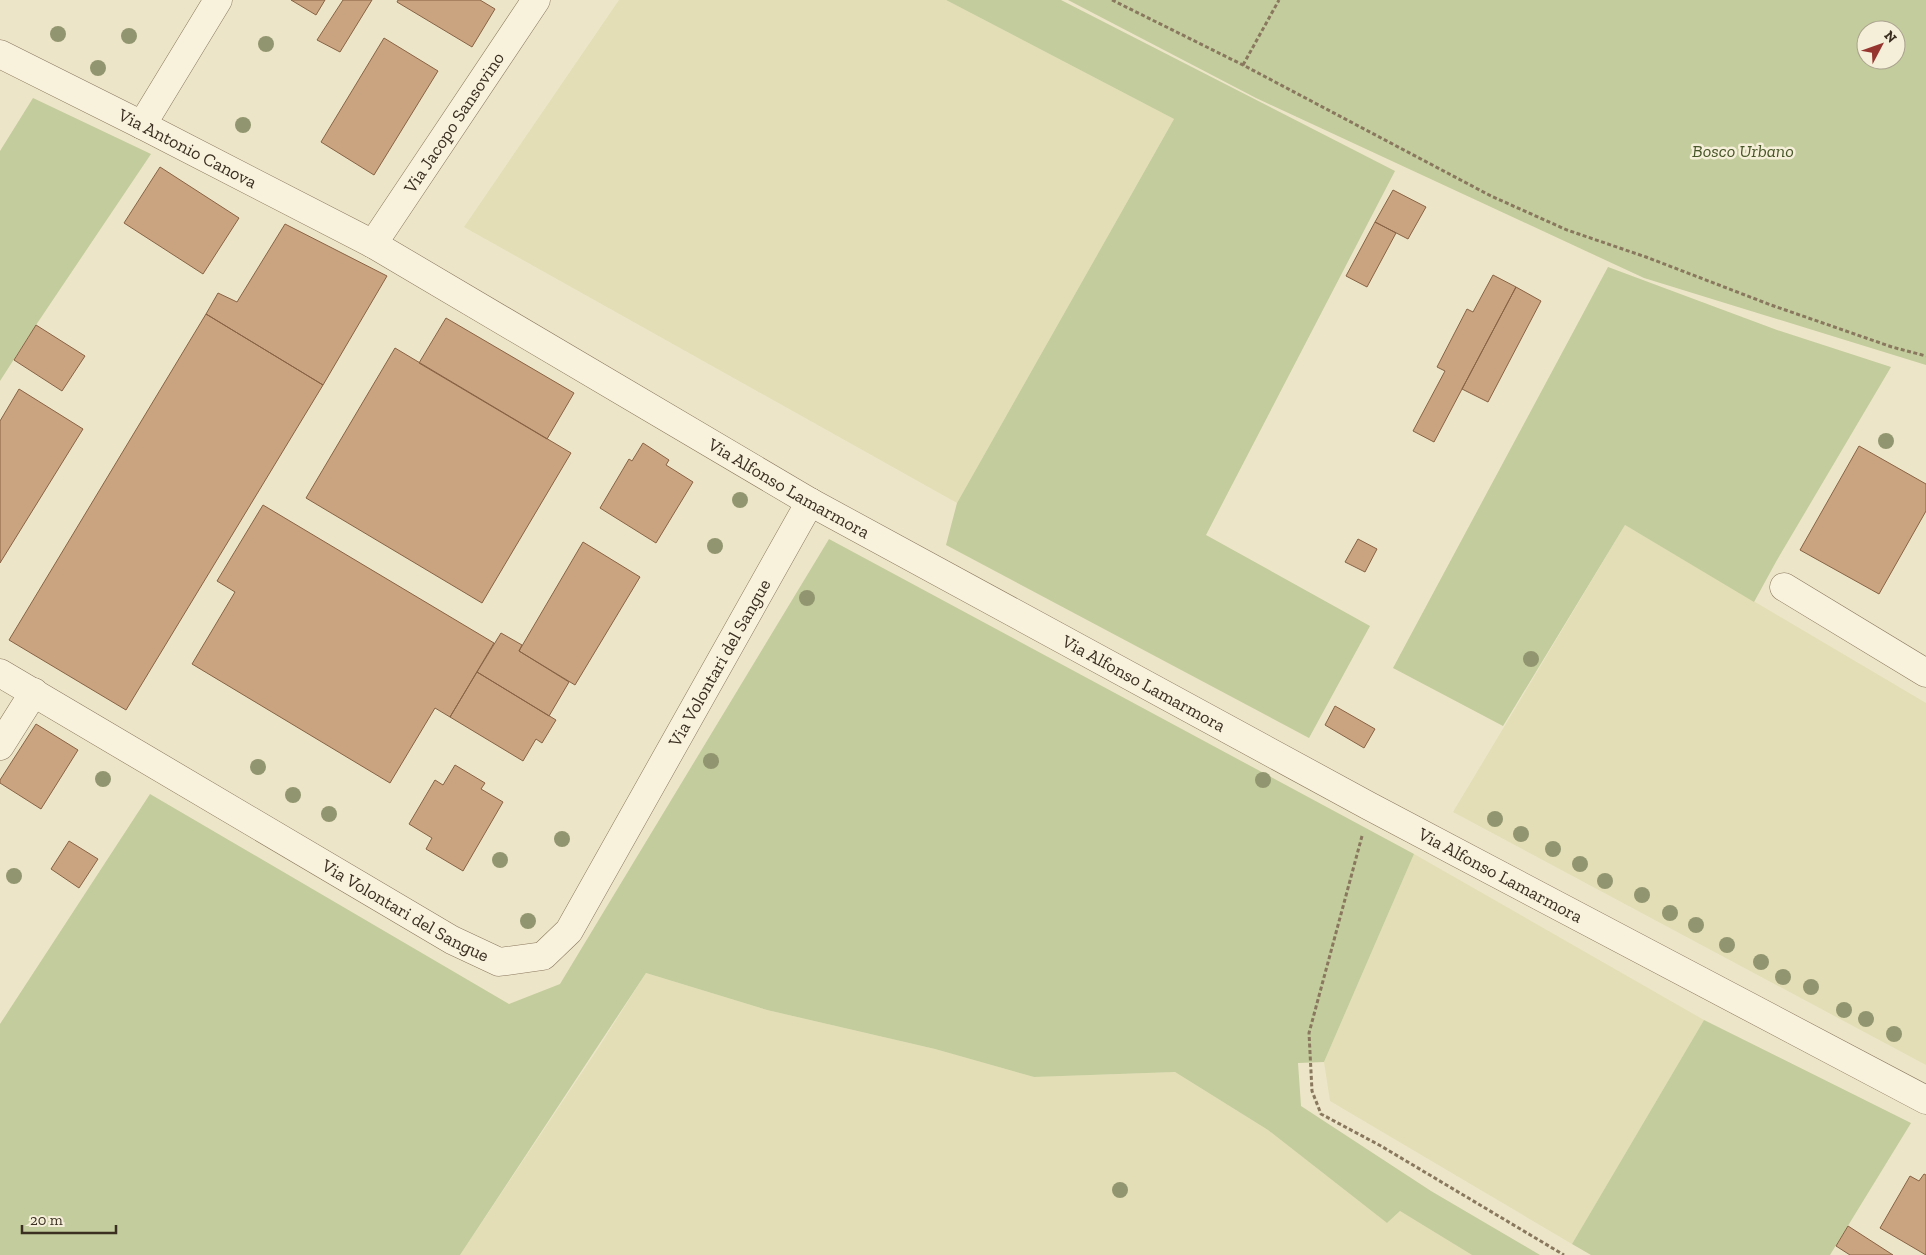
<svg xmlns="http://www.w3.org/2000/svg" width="1926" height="1255" font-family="'Zilla Slab',serif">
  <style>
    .farmland { fill: #e3deb6 }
    .green { fill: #c3cc9c; fill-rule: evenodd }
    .building { fill: #caa380; stroke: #886344 }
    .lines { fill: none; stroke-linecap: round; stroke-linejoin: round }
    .minor-casing { stroke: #89785e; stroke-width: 29 }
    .path { stroke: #89785e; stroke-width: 3; stroke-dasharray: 4 2.5; stroke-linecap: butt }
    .minor { stroke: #f8f1dc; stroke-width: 28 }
    .tree { fill: #929670 }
    .labels { text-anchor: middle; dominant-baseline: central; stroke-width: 5; stroke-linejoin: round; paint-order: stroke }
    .street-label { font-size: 18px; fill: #3a2f21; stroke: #f5eed8 }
    .park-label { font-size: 18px; font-style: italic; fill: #475628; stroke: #f5eed8 }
  </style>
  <rect width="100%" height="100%" fill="#ede5c8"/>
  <!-- farmland -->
  <path class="farmland" d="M 619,0 L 946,0 L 1174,119 L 957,503 L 464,227 Z
    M 1625,525 L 1926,703 L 1926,1065 L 1453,812 Z
    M 1414,854 L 1704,1020 L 1572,1244 L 1330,1101 L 1324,1062 Z
    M 646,973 L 767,1010 L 935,1049 L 1034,1077 L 1175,1072 L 1268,1130 L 1387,1223 L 1400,1211 L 1472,1255 L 460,1255 L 599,1047 Z"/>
  <!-- green -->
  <path class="green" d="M 946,0 L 1061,0 L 1395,171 L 1206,535 L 1370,626 L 1309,738 L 946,545 L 957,503 L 1174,119 Z
    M 1068,0 L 1926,0 L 1926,365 L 1644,278 L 1256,98 ZM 1866,30 L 1896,30 L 1896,60 L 1866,60 Z
    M 33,98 L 151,154 L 36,325 L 0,381 L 0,151 Z
    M 1608,267 L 1777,330 L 1891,367 L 1777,560 L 1754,602 L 1625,525 L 1503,726 L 1393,668 Z
    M 829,539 L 1414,854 L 1324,1062 L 1298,1063 L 1301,1106 L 1431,1191 L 1540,1255 L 1472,1255 L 1400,1211 L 1387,1223 L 1268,1130 L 1175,1072 L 1034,1077 L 935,1049 L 767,1010 L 646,973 L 460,1255 L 0,1255 L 0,1024 L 150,794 L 509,1004 L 560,984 Z
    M 1704,1020 L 1911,1123 L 1830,1255 L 1591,1255 L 1572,1244 Z"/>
  <!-- building -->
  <path class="building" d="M 291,0 L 325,0 L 316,15 Z
    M 343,0 L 372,0 L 340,52 L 317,40 Z
    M 398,0 L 480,0 L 495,9 L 472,47 L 397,2 Z
    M 384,38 L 438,71 L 374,175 L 321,142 Z
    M 160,167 L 239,218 L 203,274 L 124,223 Z
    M 1393,190 L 1426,207 L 1408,239 L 1375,222 Z
    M 1375,222 L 1396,233 L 1367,287 L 1346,276 Z
    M 285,224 L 387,276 L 323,385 L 206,314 L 218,293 L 237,302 Z
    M 1493,275 L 1516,287 L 1434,442 L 1413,431 L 1445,371 L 1437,367 L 1467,309 L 1473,312 Z
    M 1516,287 L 1541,301 L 1488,402 L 1462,389 Z
    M 206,314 L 323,385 L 126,710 L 9,640 Z
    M 446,318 L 574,393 L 547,439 L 419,363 Z
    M 36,325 L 85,356 L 62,391 L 14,360 Z
    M 395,348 L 571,453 L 482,603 L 306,498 Z
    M 19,389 L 83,429 L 0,563 L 0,421 Z
    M 643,443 L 669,460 L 666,465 L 693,482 L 656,543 L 600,508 L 629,459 L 632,461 Z
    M 1859,446 L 1926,484 L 1926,511 L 1879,594 L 1800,550 Z
    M 263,505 L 494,643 L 450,717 L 435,708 L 390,783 L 192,664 L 235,592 L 217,581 Z
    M 1358,539 L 1377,549 L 1365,572 L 1345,562 Z
    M 583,542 L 640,577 L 575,685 L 519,651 Z
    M 501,633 L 522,645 L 519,651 L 569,682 L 549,716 L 477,672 Z
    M 477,672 L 556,720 L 542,743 L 536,739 L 523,761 L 450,717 Z
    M 1335,706 L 1375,729 L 1364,748 L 1325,725 Z
    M 36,724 L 78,750 L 41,809 L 0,783 L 0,780 Z
    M 455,765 L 485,783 L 481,789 L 503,802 L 463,871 L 426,849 L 432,838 L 409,824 L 435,780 L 443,785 Z
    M 69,841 L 98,859 L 79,888 L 51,869 Z
    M 1924,1174 L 1926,1175 L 1926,1255 L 1880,1228 L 1910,1176 L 1919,1181 Z
    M 1848,1226 L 1893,1255 L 1850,1255 L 1836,1246 Z"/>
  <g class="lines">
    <!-- minor casing -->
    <g class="minor-casing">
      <g id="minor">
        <path id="s1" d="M 0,54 L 142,125 L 373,244 L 810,502 L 1369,806 L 1926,1100"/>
        <path d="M 142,125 L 218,0"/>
        <path id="s2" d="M 373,244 L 536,0"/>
        <path d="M 1784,587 L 1926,673"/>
        <path id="s3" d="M 0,673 L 452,940 L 499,962 L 543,956 L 569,931 L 810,502"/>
        <path d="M 0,746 L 34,692"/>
      </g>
    </g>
    <!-- path -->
    <path class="path" d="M 1112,0 L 1243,65 L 1491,196 L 1567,230 L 1646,257 L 1771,305 L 1892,347 L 1926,356
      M 1243,65 L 1279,0
      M 1362,836 L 1309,1033 L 1312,1091 L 1321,1114 L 1381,1146 L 1564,1255"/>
    <!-- minor -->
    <use href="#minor" class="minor"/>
  </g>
  <!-- trees -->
  <g class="tree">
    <circle cx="58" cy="34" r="8"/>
    <circle cx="129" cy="36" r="8"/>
    <circle cx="266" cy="44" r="8"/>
    <circle cx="98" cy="68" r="8"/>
    <circle cx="243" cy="125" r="8"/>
    <circle cx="1886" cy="441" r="8"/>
    <circle cx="740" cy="500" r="8"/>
    <circle cx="715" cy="546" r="8"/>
    <circle cx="807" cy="598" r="8"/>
    <circle cx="1531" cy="659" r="8"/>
    <circle cx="711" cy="761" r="8"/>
    <circle cx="258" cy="767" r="8"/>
    <circle cx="103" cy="779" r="8"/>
    <circle cx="1263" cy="780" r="8"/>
    <circle cx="293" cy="795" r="8"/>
    <circle cx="329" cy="814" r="8"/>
    <circle cx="1495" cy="819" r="8"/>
    <circle cx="1521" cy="834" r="8"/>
    <circle cx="562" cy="839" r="8"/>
    <circle cx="1553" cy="849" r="8"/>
    <circle cx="500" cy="860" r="8"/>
    <circle cx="1580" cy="864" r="8"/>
    <circle cx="14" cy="876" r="8"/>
    <circle cx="1605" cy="881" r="8"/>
    <circle cx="1642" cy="895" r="8"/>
    <circle cx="1670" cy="913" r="8"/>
    <circle cx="528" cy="921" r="8"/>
    <circle cx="1696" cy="925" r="8"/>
    <circle cx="1727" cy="945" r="8"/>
    <circle cx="1761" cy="962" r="8"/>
    <circle cx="1783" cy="977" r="8"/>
    <circle cx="1811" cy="987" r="8"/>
    <circle cx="1844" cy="1010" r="8"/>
    <circle cx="1866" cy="1019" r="8"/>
    <circle cx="1894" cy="1034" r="8"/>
    <circle cx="1120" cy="1190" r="8"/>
  </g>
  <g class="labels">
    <!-- street labels -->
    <g class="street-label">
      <text stroke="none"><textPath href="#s2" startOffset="146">Via Jacopo Sansovino</textPath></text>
      <text stroke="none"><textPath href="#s1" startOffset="210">Via Antonio Canova</textPath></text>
      <text stroke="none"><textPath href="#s1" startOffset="901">Via Alfonso Lamarmora</textPath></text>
      <text stroke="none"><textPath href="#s3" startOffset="965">Via Volontari del Sangue</textPath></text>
      <text stroke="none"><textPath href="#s1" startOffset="1306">Via Alfonso Lamarmora</textPath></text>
      <text stroke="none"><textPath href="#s1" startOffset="1711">Via Alfonso Lamarmora</textPath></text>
      <text stroke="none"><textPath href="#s3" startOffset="470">Via Volontari del Sangue</textPath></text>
    </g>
    <!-- park labels -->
    <g class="park-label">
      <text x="1743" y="151">Bosco Urbano</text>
    </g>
  </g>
  <!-- north arrow -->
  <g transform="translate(1881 45) rotate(49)"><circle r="24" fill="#f5eed8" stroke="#aaa28f"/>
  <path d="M0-4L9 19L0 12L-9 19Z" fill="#96352f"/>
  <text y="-8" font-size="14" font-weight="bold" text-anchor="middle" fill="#3a2f21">N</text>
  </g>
  <!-- scale -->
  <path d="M22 1225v8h94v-8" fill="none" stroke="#3a2f21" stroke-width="2.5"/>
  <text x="30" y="1225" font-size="15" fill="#3a2f21" stroke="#f5eed8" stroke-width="4" paint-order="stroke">20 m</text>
</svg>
